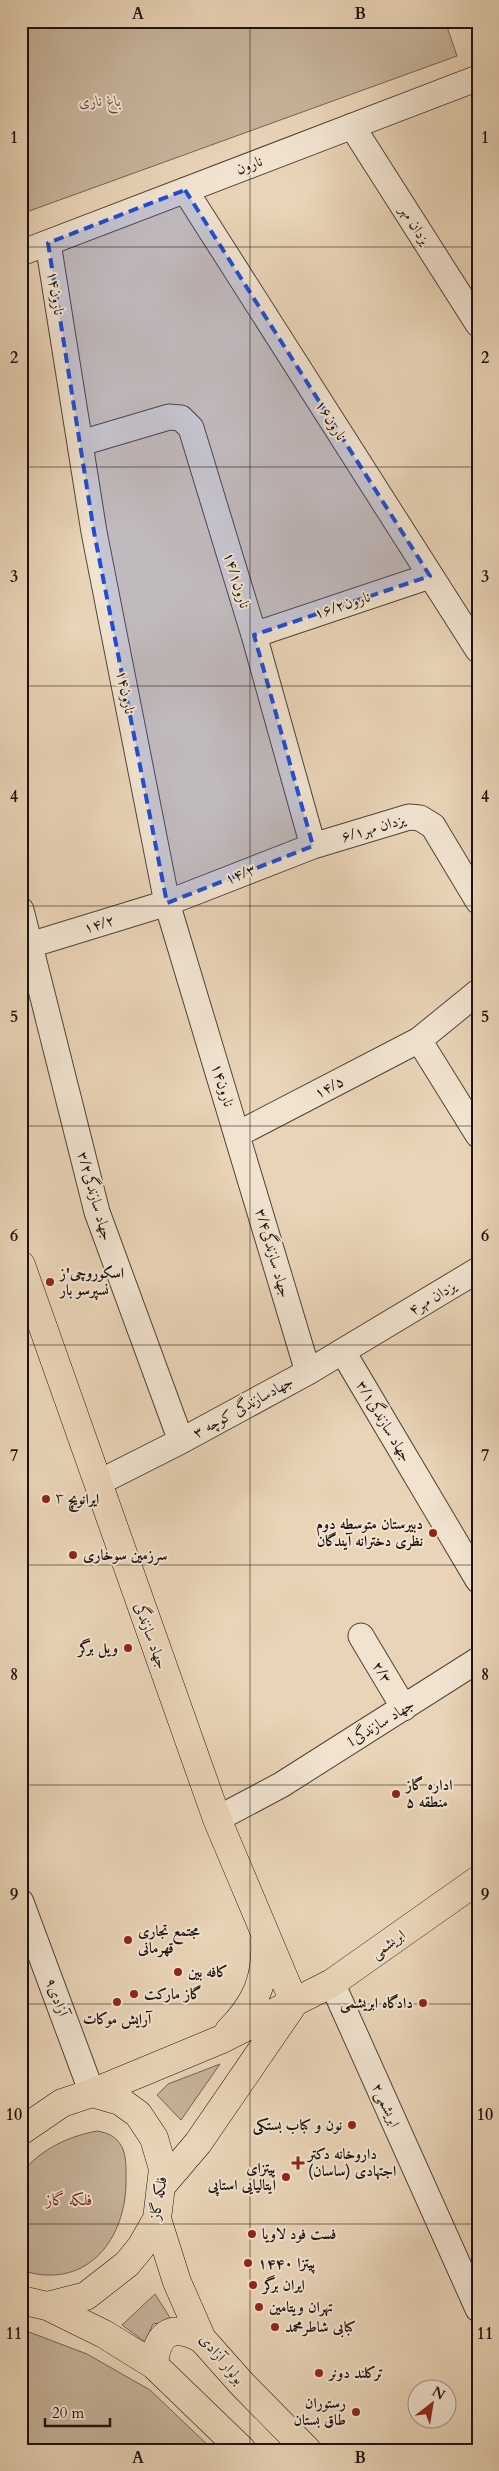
<svg xmlns="http://www.w3.org/2000/svg" width="499" height="2471" font-family="Cardo,Amiri,serif">
  <style>
    .green { fill: #c6b39a; stroke: #726354 }
    .lines { fill: none; stroke-linecap: round; stroke-linejoin: round }
    .minor-casing { stroke: #514339; stroke-width: 27 }
    .major-casing { stroke: #1e130f; stroke-width: 29 }
    .minor { stroke: #f1e3d0; stroke-width: 25 }
    .major { stroke: #e9d4b7; stroke-width: 28 }
    .marked { fill: #1d4ed8; fill-opacity: 0.2; stroke: #1d4ed8; stroke-width: 4; stroke-dasharray: 10 6; stroke-linejoin: round }
    .grid { fill: none; stroke: #1e130f; stroke-width: 1; stroke-opacity: 0.55 }
    .poi-dot { fill: #8f2418; stroke: #f1e3d0; stroke-width: 2 }
    .labels { text-anchor: middle; dominant-baseline: central; stroke-width: 4; stroke-linejoin: round; paint-order: stroke }
    .park-label { font-size: 15px; font-style: italic; fill: #594b40; stroke: #f1e3d0 }
    .street-label { font-size: 15px; fill: #1e130f; stroke: #f1e3d0 }
    .poi-label { font-size: 15px; font-weight: bold; fill: #1e130f; stroke: #f1e3d0; text-anchor: start }
    .neighbourhood-label { font-size: 16px; fill: #7a1f14; stroke: #f1e3d0 }
    .neatline { fill: none; stroke: #1e130f; stroke-width: 2 }
    .grid-label { font-size: 16px; text-anchor: middle; font-weight: bold; fill: #1e130f }
  </style>
  <rect width="100%" height="100%" fill="#e9d4b7"/>
  <filter id="stains"><feTurbulence type="fractalNoise" baseFrequency=".004" numOctaves="4"/><feColorMatrix values="0 0 0 0 .2 0 0 0 0 .09 0 0 0 0 .02 0 0 0 .5 -.17"/></filter>
  <radialGradient id="worn" r=".72"><stop offset=".6" stop-color="#630" stop-opacity="0"/><stop offset="1" stop-color="#630" stop-opacity=".3"/></radialGradient>
  <!-- green -->
  <path class="green" d="M 21,21 L 445,21 L 457,56 L 21,214 Z
    M 220,2064 L 181,2120 L 157,2095 L 168,2084 Z
    M 97,2131 C 108,2133 116,2136 122,2147 C 127,2157 126,2173 126,2185 C 124,2244 83,2291 21,2270 L 21,2173 C 42,2149 66,2137 97,2131 Z
    M 155,2294 L 172,2321 L 153,2324 L 145,2342 L 122,2325 Z
    M 21,2329 L 87,2354 L 150,2390 L 213,2450 L 21,2450 Z"/>
  <g class="lines">
    <!-- minor casing -->
    <g class="minor-casing">
      <path id="minor" d="M 352,126 L 478,324
        M 185,190 L 478,650
        M 48,243 L 94,532 L 167,903 L 308,1372
        M 21,253 L 478,78
        M 81,443 L 169,417 L 181,418 L 191,428 L 254,635 L 313,846
        M 254,635 L 430,576
        M 21,910 L 97,1212 L 181,1441
        M 30,945 L 167,903 L 313,846 L 409,817 L 420,818 L 433,826 L 478,901
        M 419,1040 L 478,1135
        M 238,1134 L 419,1040 L 478,992
        M 343,1352 L 478,1580
        M 98,1483 L 181,1441 L 308,1372 L 478,1270
        M 361,1636 L 404,1708
        M 217,1819 L 281,1785 L 478,1660
        M 21,1902 L 92,2093
        M 332,1983 L 478,2309"/>
    </g>
    <!-- major casing -->
    <g class="major-casing">
      <path id="major" d="M 21,1265 L 217,1819 L 294,2002
        M 229,2031 C 256,2004 267,1978 265,1940
        M 92,2093 L 222,2039 L 332,1983 L 478,1880
        M 21,2131 L 62,2103 L 92,2093 L 120,2101 L 138,2114 L 154,2138 L 163,2169 L 157,2219 L 141,2247 L 127,2264 L 86,2296 L 47,2306 L 21,2300
        M 163,2184 L 198,2143 L 292,2006
        M 157,2219 L 177,2282 L 202,2339 L 242,2384 L 307,2450
        M 47,2306 L 104,2334 L 154,2365 L 242,2450
        M 154,2365 C 157,2332 173,2323 202,2339"/>
    </g>
    <!-- minor -->
    <use href="#minor" class="minor"/>
    <!-- major -->
    <use href="#major" class="major"/>
  </g>
  <!-- marked area -->
  <path class="marked" d="M 185,190 L 430,576 L 254,635 L 313,846 L 167,903 L 94,532 L 48,243 Z"/>
  <!-- grid -->
  <path class="grid" d="M 250,21 L 250,2450M 21,247 L 478,247M 21,467 L 478,467M 21,686 L 478,686M 21,906 L 478,906M 21,1126 L 478,1126M 21,1345 L 478,1345M 21,1565 L 478,1565M 21,1785 L 478,1785M 21,2004 L 478,2004M 21,2224 L 478,2224"/>
  <!-- markers -->
  <g class="poi-dot">
    <circle cx="50" cy="1282" r="5"/>
    <circle cx="46" cy="1499" r="5"/>
    <circle cx="433" cy="1533" r="5"/>
    <circle cx="73" cy="1555" r="5"/>
    <circle cx="128" cy="1648" r="5"/>
    <circle cx="396" cy="1794" r="5"/>
    <circle cx="128" cy="1940" r="5"/>
    <circle cx="178" cy="1972" r="5"/>
    <circle cx="134" cy="1994" r="5"/>
    <circle cx="117" cy="2002" r="5"/>
    <circle cx="423" cy="2003" r="5"/>
    <circle cx="352" cy="2125" r="5"/>
    <path d="M295.5 2155.5h5v5h5v5h-5v5h-5v-5h-5v-5h5z"/>
    <circle cx="286" cy="2177" r="5"/>
    <circle cx="252" cy="2234" r="5"/>
    <circle cx="248" cy="2263" r="5"/>
    <circle cx="253" cy="2285" r="5"/>
    <circle cx="259" cy="2307" r="5"/>
    <circle cx="275" cy="2327" r="5"/>
    <circle cx="319" cy="2373" r="5"/>
    <circle cx="356" cy="2412" r="5"/>
  </g>
  <g class="labels">
    <!-- park labels -->
    <g class="park-label">
      <text x="100" y="101">باغ ناری</text>
    </g>
    <!-- street labels -->
    <g class="street-label">
      <text transform="translate(249 165) rotate(-21)">نارون</text>
      <text transform="translate(415 225) rotate(58)">یزدان مهر</text>
      <text transform="translate(56 293) rotate(81)">نارون۱۴</text>
      <text transform="translate(331 420) rotate(58)">نارون۱۶</text>
      <text transform="translate(237 580) rotate(73)">۱۴/۱نارون</text>
      <text transform="translate(342 605) rotate(-18)">۱۶/۲نارون</text>
      <text transform="translate(126 692) rotate(79)">نارون۱۴</text>
      <text transform="translate(373 828) rotate(-16)">۶/۱یزدان مهر</text>
      <text transform="translate(240 874) rotate(-21)">۱۴/۳</text>
      <text transform="translate(99 924) rotate(-17)">۱۴/۲</text>
      <text transform="translate(223 1085) rotate(73)">نارون۱۴</text>
      <text transform="translate(329 1087) rotate(-27)">۱۴/۵</text>
      <text transform="translate(95 1196) rotate(74)">۳/۲جهاد سازندگی</text>
      <text transform="translate(273 1253) rotate(74)">۳/۴جهاد سازندگی</text>
      <text transform="translate(432 1298) rotate(-31)">یزدان مهر۴</text>
      <text transform="translate(243 1407) rotate(-29)">جهادسازندگی کوچه ۳</text>
      <text transform="translate(384 1421) rotate(59)">۳/۱جهاد سازندگی</text>
      <text transform="translate(151 1636) rotate(70)">جهاد سازندگی</text>
      <text transform="translate(382 1672) rotate(59)">۲/۳</text>
      <text transform="translate(380 1723) rotate(-32)">1جهاد سازندگی</text>
      <text transform="translate(388 1944) rotate(-35)">ابریشمی</text>
      <text transform="translate(57 1997) rotate(70)">آزادی۹</text>
      <text transform="translate(386 2105) rotate(66)">ابریشمی۲</text>
      <text transform="translate(158 2198) rotate(-80)">فلکه گاز</text>
      <text transform="translate(222 2359) rotate(50)">بولوار آزادی</text>
    </g>
    <!-- poi labels -->
    <g class="poi-label">
      <text x="60" y="1273">اسکوروچی'ز<tspan x="60" dy="17">نسپرسو بار</tspan></text>
      <text x="56" y="1499">ایرانویچ ٣</text>
      <text x="423" y="1524" text-anchor="end">دبیرستان متوسطه دوم<tspan x="423" dy="17">نظری دخترانه آیندگان</tspan></text>
      <text x="83" y="1555">سرزمین سوخاری</text>
      <text x="118" y="1648" text-anchor="end">ویل برگر</text>
      <text x="406" y="1785">اداره گاز<tspan x="406" dy="17">منطقه ۵</tspan></text>
      <text x="138" y="1931">مجتمع تجاری<tspan x="138" dy="17">قهرمانی</tspan></text>
      <text x="188" y="1972">کافه بین</text>
      <text x="144" y="1994">گاز مارکت</text>
      <text x="413" y="2003" text-anchor="end">دادگاه ابریشمی</text>
      <text x="117" y="2019" text-anchor="middle">آرایش موکات</text>
      <text x="342" y="2125" text-anchor="end">نون و کباب بستکی</text>
      <text x="308" y="2154">داروخانه دکتر<tspan x="308" dy="17">اجتهادی (ساسان)</tspan></text>
      <text x="276" y="2168" text-anchor="end">پیتزای<tspan x="276" dy="17">ایتالیایی استاپی</tspan></text>
      <text x="262" y="2234">فست فود لاویا</text>
      <text x="258" y="2263">پیتزا ۱۴۴۰</text>
      <text x="263" y="2285">ایران برگر</text>
      <text x="269" y="2307">تهران ویتامین</text>
      <text x="285" y="2327">کبابی شاطرمحمد</text>
      <text x="329" y="2373">ترکلند دونر</text>
      <text x="346" y="2403" text-anchor="end">رستوران<tspan x="346" dy="17">طاق بستان</tspan></text>
    </g>
    <!-- neighbourhood labels -->
    <g class="neighbourhood-label">
      <text x="69" y="2200">فلکه گاز</text>
    </g>
  </g>
  <!-- margin -->
  <rect width="499" height="2471" fill="none" stroke="#e9d4b7" stroke-width="55"/>
  <!-- north arrow -->
  <g transform="translate(432 2404) rotate(31)"><circle r="24" fill="#f1e3d0" stroke="#9d9083"/>
  <path d="M0-4L9 19L0 12L-9 19Z" fill="#8f2418"/>
  <text y="-8" font-size="14" font-weight="bold" text-anchor="middle" fill="#1e130f">N</text>
  </g>
  <!-- scale -->
  <path d="M45 2418v8h65v-8" fill="none" stroke="#1e130f" stroke-width="2.5"/>
  <text x="52" y="2418" font-size="15" fill="#1e130f" stroke="#f1e3d0" stroke-width="4" paint-order="stroke">20 m</text>
  <rect x="28" y="28" width="444" height="2416" class="neatline"/>
  <g class="grid-label">
    <text x="138" y="19">A</text>
    <text x="360" y="19">B</text>
    <text x="14" y="143">1</text>
    <text x="485" y="143">1</text>
    <text x="14" y="363">2</text>
    <text x="485" y="363">2</text>
    <text x="14" y="582">3</text>
    <text x="485" y="582">3</text>
    <text x="14" y="802">4</text>
    <text x="485" y="802">4</text>
    <text x="14" y="1022">5</text>
    <text x="485" y="1022">5</text>
    <text x="14" y="1241">6</text>
    <text x="485" y="1241">6</text>
    <text x="14" y="1461">7</text>
    <text x="485" y="1461">7</text>
    <text x="14" y="1680">8</text>
    <text x="485" y="1680">8</text>
    <text x="14" y="1900">9</text>
    <text x="485" y="1900">9</text>
    <text x="14" y="2120">10</text>
    <text x="485" y="2120">10</text>
    <text x="14" y="2339">11</text>
    <text x="485" y="2339">11</text>
    <text x="138" y="2463">A</text>
    <text x="360" y="2463">B</text>
  </g>
  <rect width="100%" height="100%" filter="url(#stains)"/>
  <rect width="100%" height="100%" fill="url(#worn)"/>
</svg>
